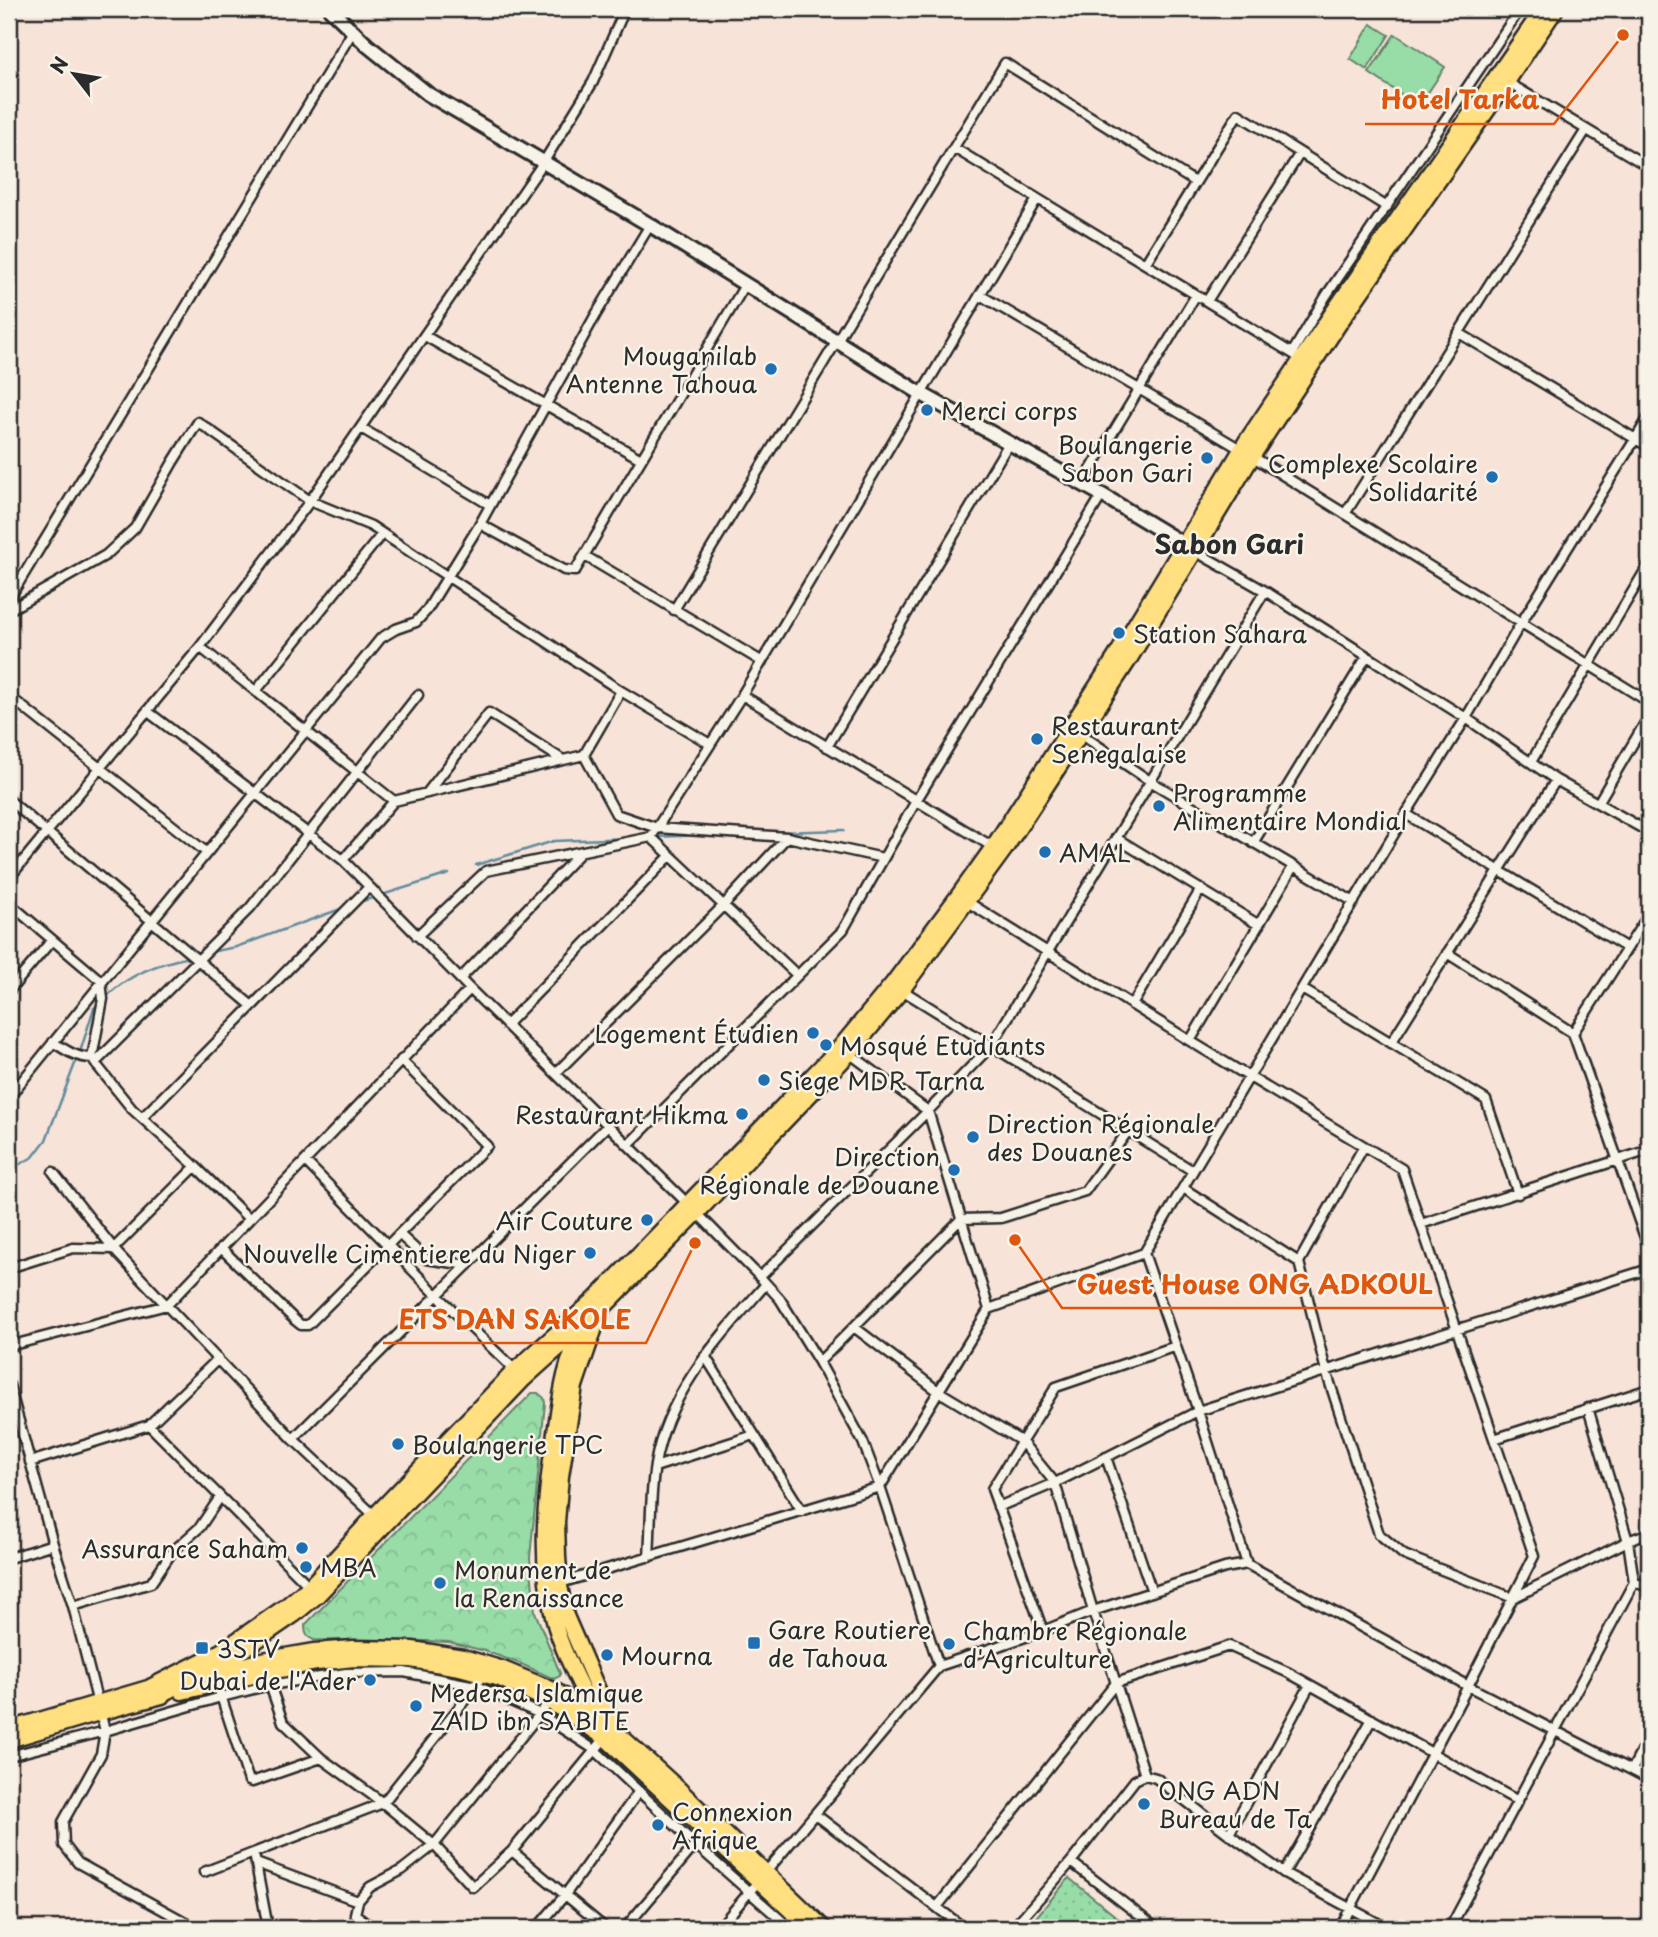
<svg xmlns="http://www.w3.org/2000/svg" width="1658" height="1937" font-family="'Playpen Sans',sans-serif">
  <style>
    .grass { fill: url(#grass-dots); stroke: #62846a; stroke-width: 2 }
    .forest { fill: url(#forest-crowns); stroke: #62846a; stroke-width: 2 }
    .pitch { fill: #98dca8; stroke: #62846a; stroke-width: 2 }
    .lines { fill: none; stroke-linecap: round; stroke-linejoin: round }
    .stream { stroke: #638c9d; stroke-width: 2.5 }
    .street-casing { stroke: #2b2b2b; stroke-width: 13 }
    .secondary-casing { stroke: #2b2b2b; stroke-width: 18 }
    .primary-casing { stroke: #2b2b2b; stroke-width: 19 }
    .street { stroke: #f7f3e8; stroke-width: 8 }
    .secondary { stroke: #f7f3e8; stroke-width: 12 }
    .primary { stroke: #ffdf80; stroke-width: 14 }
    .poi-dot { fill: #1f6fb2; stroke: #f7f3e8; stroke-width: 2.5 }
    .labels { text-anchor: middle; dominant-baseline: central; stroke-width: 5; stroke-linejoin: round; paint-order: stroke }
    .poi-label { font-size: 24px; fill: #2b2b2b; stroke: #f7f3e8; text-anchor: start }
    .neighbourhood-label { font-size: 26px; font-weight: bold; fill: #2b2b2b; stroke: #f7f3e8 }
    .leader { fill: none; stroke: #df570e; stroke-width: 2.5 }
    .callout-dot { fill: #df570e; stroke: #f7f3e8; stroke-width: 2.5 }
    .callout-label { font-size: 26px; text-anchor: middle; font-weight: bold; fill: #df570e; stroke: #f7f3e8; stroke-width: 5; stroke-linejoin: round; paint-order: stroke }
  </style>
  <defs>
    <pattern id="grass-dots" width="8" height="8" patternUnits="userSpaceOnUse" patternTransform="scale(1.75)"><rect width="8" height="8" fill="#98dca8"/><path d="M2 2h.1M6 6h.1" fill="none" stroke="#83bd91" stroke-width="1.8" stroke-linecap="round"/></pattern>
    <pattern id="forest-crowns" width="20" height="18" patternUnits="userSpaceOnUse" patternTransform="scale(1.75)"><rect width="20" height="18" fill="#98dca8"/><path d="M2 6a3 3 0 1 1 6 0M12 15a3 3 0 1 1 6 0" fill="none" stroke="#83bd91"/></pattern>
  </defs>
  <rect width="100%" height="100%" fill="#f7e3d8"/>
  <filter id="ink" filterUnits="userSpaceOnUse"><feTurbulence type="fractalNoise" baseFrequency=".0143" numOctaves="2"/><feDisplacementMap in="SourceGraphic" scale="14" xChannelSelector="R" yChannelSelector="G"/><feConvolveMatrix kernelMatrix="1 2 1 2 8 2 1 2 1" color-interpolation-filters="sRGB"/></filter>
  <g filter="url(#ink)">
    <!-- grass -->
    <path class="grass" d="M 1069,1878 L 1130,1928 L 1027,1928 Z"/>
    <!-- forest -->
    <path class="forest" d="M 532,1393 L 538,1393 L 544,1398 L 545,1403 L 530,1558 L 535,1612 L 560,1673 L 560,1676 L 554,1679 L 521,1664 L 485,1651 L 449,1642 L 428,1641 L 314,1640 C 306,1637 305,1633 305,1625 Z"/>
    <!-- pitch -->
    <path class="pitch" d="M 1371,24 L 1389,35 L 1367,70 L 1350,59 Z
      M 1395,34 L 1445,67 L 1419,106 L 1369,73 Z"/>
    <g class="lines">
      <!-- stream -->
      <path class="stream" d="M 777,832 L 844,830
        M 655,837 L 704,835
        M 476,865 L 554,841 L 631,838
        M 382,895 L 449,874
        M 359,902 L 376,897
        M 210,952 L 236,947 L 346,907
        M 106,997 C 129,974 158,963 190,957
        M 81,1049 L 94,1008 L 99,1004
        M 9,1170 L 33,1157 L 46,1140 L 76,1061"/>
      <!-- street casing -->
      <g class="street-casing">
        <path id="street" d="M 1507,82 L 1649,167
          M 954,148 L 1295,355
          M 1145,264 L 1238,114 L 1387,207
          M 980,295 L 1242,450 L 1649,702
          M 1207,301 L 1300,153
          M 1459,333 L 1649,447
          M 425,336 L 641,459
          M 1292,353 L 1326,296 L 1520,9
          M 361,428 L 490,505
          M 1082,484 L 1196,295
          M 1345,514 L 1586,130
          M 480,524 L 564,570 L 575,571 L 745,285
          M 1193,550 L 1265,591 L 1367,656 L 1466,718 L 1556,780 L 1649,832
          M 585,556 L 761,661
          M 9,599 L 353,31
          M 9,610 L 106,555 L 135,528 L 173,462 L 198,422 L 310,501 L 371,526 L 621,691 L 710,744
          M 674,610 L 1005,63 L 1195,182
          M 200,647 L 394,801
          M 256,691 L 382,534
          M 742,695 L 993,847
          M 9,696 L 206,852
          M 147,711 L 343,860 L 470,989 L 697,1213 L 760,1277 L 780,1299 L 819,1362 L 863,1442 L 880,1487 L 939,1666
          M 1079,733 L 1150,781 L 1354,902
          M 827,747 L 1009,443
          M 584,755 L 616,814 L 657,828 L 787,837
          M 1531,762 L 1649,564
          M 427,793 L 489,713 L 563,760
          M 9,800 L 252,1006
          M 1598,803 L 1649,716
          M 1406,814 L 1627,948
          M 651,837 L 797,975
          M 1116,838 L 1259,925
          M 1253,843 L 1367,656
          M 343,860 L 394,801 L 584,755 L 621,691
          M 9,878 L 200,647 L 310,501 L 543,163 L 593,82 L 625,9
          M 966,901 L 1190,1041 L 1402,1169 L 1534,1556 L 1468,1686 L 1340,1928
          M 9,903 L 101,981 L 103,999 L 92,1058 L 95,1063 L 132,1109 L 192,1163 L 249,1219
          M 417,936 L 486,871 L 651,837 L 742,695 L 1037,199
          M 1447,953 L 1573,1033 L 1649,1249
          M 460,979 L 581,852
          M 1302,989 L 1486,1100 L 1518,1194
          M 902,990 L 1193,1171
          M 9,991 L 52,940
          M 1132,1005 L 1201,889
          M 506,1025 L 670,856
          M 1573,1033 L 1649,914
          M 1190,1041 L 1293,867
          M 53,1042 C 65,1050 77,1058 92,1058
          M 1391,1043 L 1556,780
          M 849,1053 L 928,1111 L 989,1309
          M 95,1063 L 250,908 L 418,695
          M 556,1073 L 723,906 L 787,837 L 883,858
          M 9,1097 L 381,638 L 396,629 L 416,622 L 427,610 L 480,524 L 595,316 L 650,225
          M 142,1118 L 369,887
          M 628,1145 L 843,930 L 916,801 L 1102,495
          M 305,1161 L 438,1296 L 517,1372
          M 53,1172 L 118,1254 L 293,1439 L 377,1518
          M 1183,1188 L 1299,1262 L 1326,1371 L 1379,1534 L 1404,1555 L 1513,1598 L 1628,1541 L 1649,1533
          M 1421,1224 L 1649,1150
          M 399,1234 L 426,1259 L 468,1265
          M 221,1248 L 296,1321 L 301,1325 L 308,1325 L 487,1146 L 401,1060
          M 1144,1253 L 1198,1411 L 1247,1564
          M 1299,1262 L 1364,1146
          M 9,1268 L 73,1248 L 113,1249 L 195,1167
          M 760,1277 L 928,1111 L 991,1046 L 1265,591
          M 854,1327 L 938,1391 L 1021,1441 L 1055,1483 L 1093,1611 L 1145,1775
          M 9,1346 L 167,1305 L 470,989
          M 705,1356 L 802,1511
          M 819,1362 L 961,1219 L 1001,1218 L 1085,1191 L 1128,1131
          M 9,1385 L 53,1544 L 73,1606 L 105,1731 L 101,1754 L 63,1822 L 64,1845 L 78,1863 L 196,1928
          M 1588,1408 L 1628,1541 L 1634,1582 L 1649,1587
          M 149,1425 L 218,1359
          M 293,1439 L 608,1125
          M 1494,1439 L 1649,1389
          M 1106,1457 L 1152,1592
          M 30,1462 L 149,1425 L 311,1588
          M 655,1467 L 754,1435
          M 998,1507 L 1055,1483 L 1198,1411 L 1649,1269
          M 649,1557 C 651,1527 650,1495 655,1465 C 667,1392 720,1337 766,1284
          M 9,1558 L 53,1544
          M 557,1584 L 880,1487 L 989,1309 L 1144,1253 L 1406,814 L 1466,718 L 1521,623 L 1649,417
          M 73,1606 L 151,1583 L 172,1552 L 200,1527 L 220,1497
          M 1043,1631 L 992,1489 L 1056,1387 L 1176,1346
          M 269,1682 L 283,1722 L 321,1758 L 383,1803 L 434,1845 L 473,1887 L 512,1851 L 605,1738
          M 220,1693 L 249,1781 L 252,1782 L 321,1758
          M 9,1756 L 105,1731 L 221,1697 L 270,1685 L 346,1673 L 404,1672 L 476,1686 L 538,1713 L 595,1750 L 695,1844 L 790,1928
          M 1632,1770 L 1649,1736
          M 815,1814 L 964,1928
          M 1229,1834 L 1310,1685
          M 512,1851 L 605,1928
          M 255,1859 L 268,1928
          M 1071,1862 L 1156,1928
          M 256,1863 L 358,1901
          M 204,1872 L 383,1803 L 476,1686 L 483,1671
          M 1284,1873 L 1372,1719
          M 937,1907 L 1116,1683 L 1229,1646 L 1287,1672 L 1518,1801
          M 373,1928 L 355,1914 L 358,1901 L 370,1887 L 402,1870 L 434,1845 L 551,1700
          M 537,1928 L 565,1895 L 639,1791
          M 625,1928 L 707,1831
          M 719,1928 L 939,1666 L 1043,1631 L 1093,1611 L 1225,1568 L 1247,1564 L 1468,1686 L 1649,1779
          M 1013,1928 L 1071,1862 L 1135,1780 L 1145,1775 L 1156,1778 L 1229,1834 L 1284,1873 L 1387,1928
          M 1450,1928 L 1634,1582"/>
      </g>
      <!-- secondary casing -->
      <g class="secondary-casing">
        <path id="secondary" d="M 330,9 L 367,45 L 428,94 L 650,225 L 920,393 L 1102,495 L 1185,545"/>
      </g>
      <!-- primary casing -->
      <g class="primary-casing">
        <path id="primary" d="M 600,1313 L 575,1386 L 561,1476 L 557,1522 L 558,1557 L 560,1586 L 566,1616 L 616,1731
          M 581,1333 C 565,1362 561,1394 556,1426 C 546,1489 538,1553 553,1617 C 560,1647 581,1687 595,1715
          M 219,1672 L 262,1660 L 314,1651 L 353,1648 L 412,1649 L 463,1657 L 503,1669 L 556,1691 L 611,1727 L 679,1789 L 714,1823 L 824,1928
          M 150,1687 L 221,1651 L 286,1606 L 309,1587 L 374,1516 L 515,1370 L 595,1299 L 841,1046 L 893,983 L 958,896 L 993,847 L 1116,656 L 1247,440 L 1331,315 L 1543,9
          M 182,1692 L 266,1673 L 317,1663 L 354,1659 L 411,1660 L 460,1668 L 500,1679 L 550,1702 L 605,1738 L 809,1928
          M 152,1699 L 224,1663 L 294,1615 L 318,1595 L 524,1379 L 601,1310 L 697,1213 L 850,1053 L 902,990 L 1005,849 L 1127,663 L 1252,457 L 1341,321 L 1507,82 L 1556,9
          M 9,1729 L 158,1685
          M 9,1740 L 99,1713 L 162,1696"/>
      </g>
      <!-- street -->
      <use href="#street" class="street"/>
      <!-- secondary -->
      <use href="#secondary" class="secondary"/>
      <!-- primary -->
      <use href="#primary" class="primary"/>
    </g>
  </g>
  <!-- markers -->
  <g class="poi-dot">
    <circle cx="771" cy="369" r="7"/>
    <circle cx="927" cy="410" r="7"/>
    <circle cx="1207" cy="458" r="7"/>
    <circle cx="1492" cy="477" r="7"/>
    <circle cx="1119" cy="633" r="7"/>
    <circle cx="1037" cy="739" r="7"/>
    <circle cx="1159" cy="806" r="7"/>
    <circle cx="1045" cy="852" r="7"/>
    <circle cx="813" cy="1033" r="7"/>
    <circle cx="826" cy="1045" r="7"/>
    <circle cx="764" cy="1080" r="7"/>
    <circle cx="742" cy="1114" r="7"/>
    <circle cx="973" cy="1137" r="7"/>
    <circle cx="954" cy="1170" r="7"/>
    <circle cx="647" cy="1220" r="7"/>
    <circle cx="590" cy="1253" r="7"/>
    <circle cx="398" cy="1444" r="7"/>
    <circle cx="302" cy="1548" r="7"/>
    <circle cx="306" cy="1567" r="7"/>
    <circle cx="440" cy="1583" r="7"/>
    <rect x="747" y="1636" width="14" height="14" rx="3.5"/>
    <circle cx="949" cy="1644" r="7"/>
    <rect x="195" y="1641" width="14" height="14" rx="3.5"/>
    <circle cx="607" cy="1655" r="7"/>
    <circle cx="370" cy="1680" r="7"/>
    <circle cx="416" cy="1706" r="7"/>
    <circle cx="1144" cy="1804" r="7"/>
    <circle cx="658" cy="1825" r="7"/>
  </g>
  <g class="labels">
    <!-- poi labels -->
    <g class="poi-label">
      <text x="757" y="355" text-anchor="end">Mouganilab<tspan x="757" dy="28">Antenne Tahoua</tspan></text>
      <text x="941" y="410">Merci corps</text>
      <text x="1193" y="444" text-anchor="end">Boulangerie<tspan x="1193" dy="28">Sabon Gari</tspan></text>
      <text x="1478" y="463" text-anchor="end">Complexe Scolaire<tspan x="1478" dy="28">Solidarité</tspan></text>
      <text x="1133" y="633">Station Sahara</text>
      <text x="1051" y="725">Restaurant<tspan x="1051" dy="28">Senegalaise</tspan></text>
      <text x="1173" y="792">Programme<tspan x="1173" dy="28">Alimentaire Mondial</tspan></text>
      <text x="1059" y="852">AMAL</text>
      <text x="799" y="1033" text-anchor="end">Logement Étudien</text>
      <text x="840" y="1045">Mosqué Etudiants</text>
      <text x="778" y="1080">Siege MDR Tarna</text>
      <text x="728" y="1114" text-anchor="end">Restaurant Hikma</text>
      <text x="987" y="1123">Direction Régionale<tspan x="987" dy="28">des Douanes</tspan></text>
      <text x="940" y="1156" text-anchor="end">Direction<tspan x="940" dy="28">Régionale de Douane</tspan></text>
      <text x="633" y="1220" text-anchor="end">Air Couture</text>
      <text x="576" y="1253" text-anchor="end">Nouvelle Cimentiere du Niger</text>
      <text x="412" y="1444">Boulangerie TPC</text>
      <text x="288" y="1548" text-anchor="end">Assurance Saham</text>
      <text x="320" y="1567">MBA</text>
      <text x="454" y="1569">Monument de<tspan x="454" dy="28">la Renaissance</tspan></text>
      <text x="768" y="1629">Gare Routiere<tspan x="768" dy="28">de Tahoua</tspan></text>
      <text x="963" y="1630">Chambre Régionale<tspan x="963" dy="28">d'Agriculture</tspan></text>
      <text x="216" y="1648">3STV</text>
      <text x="621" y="1655">Mourna</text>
      <text x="356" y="1680" text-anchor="end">Dubai de l'Ader</text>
      <text x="430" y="1692">Medersa Islamique<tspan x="430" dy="28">ZAID ibn SABITE</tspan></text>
      <text x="1158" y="1790">ONG ADN<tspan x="1158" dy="28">Bureau de Ta</tspan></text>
      <text x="672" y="1811">Connexion<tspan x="672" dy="28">Afrique</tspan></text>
    </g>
    <!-- neighbourhood labels -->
    <g class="neighbourhood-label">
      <text x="1229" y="543">Sabon Gari</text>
    </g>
  </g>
  <!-- callouts -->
  <path class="leader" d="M1623 35L1554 124H1365M1015 1240L1062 1308H1449M695 1243L646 1343H383"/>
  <g class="callout-dot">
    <circle cx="1623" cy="35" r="7"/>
    <circle cx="1015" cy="1240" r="7"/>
    <circle cx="695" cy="1243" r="7"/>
  </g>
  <g class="callout-label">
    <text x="1460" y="109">Hotel Tarka</text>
    <text x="1255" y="1294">Guest House ONG ADKOUL</text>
    <text x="515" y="1329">ETS DAN SAKOLE</text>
  </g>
  <!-- margin -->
  <rect width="1658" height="1937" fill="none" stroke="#f7f3e8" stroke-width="35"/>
  <rect x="18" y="18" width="1623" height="1902" fill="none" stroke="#2b2b2b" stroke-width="2.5" filter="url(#ink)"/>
  <!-- north arrow -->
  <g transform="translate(74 74) rotate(301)" stroke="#f7f3e8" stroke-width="5" paint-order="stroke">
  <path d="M0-5L12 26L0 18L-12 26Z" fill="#2b2b2b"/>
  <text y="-10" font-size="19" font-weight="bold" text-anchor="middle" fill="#2b2b2b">N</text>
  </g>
</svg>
